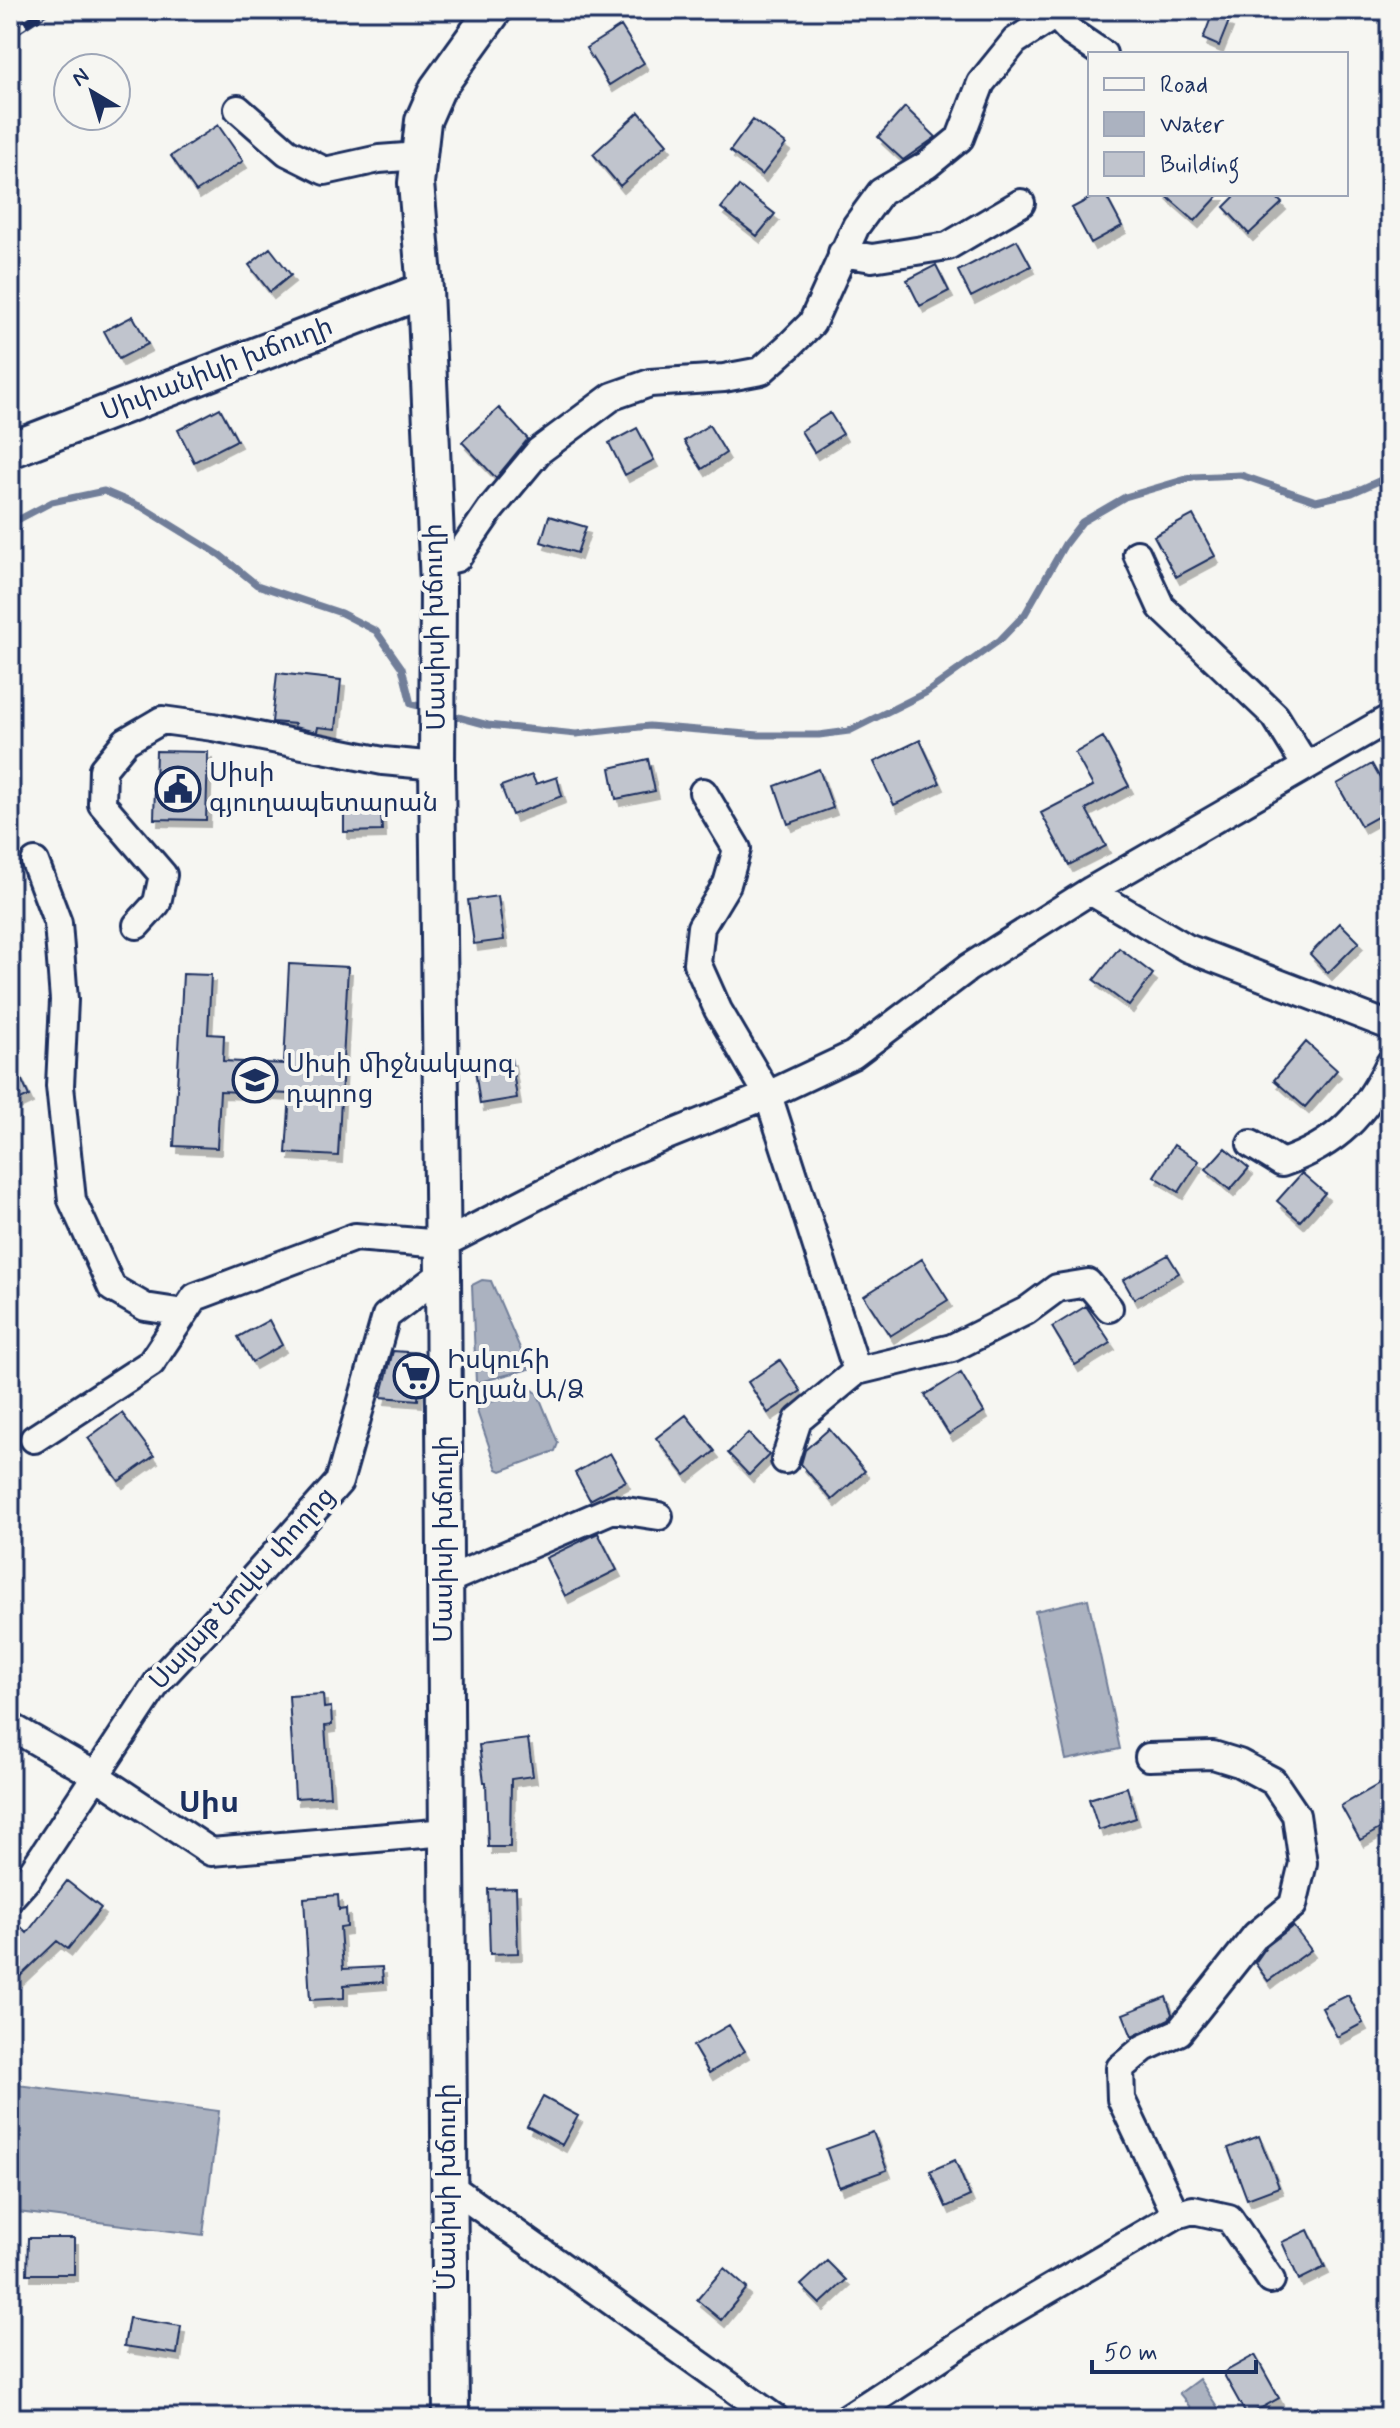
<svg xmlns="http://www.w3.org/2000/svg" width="1400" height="2428" font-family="Mynerve,'Noto Sans Armenian',sans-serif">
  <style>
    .water { fill: #abb2c0; stroke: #717e99; stroke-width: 2 }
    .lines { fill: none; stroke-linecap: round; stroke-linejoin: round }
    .stream { stroke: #717e99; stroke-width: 7 }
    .building { fill: #c0c4cd; stroke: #1b2f5e; stroke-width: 2; filter: url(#shadow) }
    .minor-casing { stroke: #1b2f5e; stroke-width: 32 }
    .major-casing { stroke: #1b2f5e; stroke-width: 40 }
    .minor { stroke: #f6f6f2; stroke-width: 26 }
    .major { stroke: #f6f6f2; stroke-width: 34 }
    .rail-casing { stroke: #1b2f5e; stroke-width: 9 }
    .rail { stroke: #f6f6f2; stroke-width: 6; stroke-dasharray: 18; stroke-linecap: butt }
    .labels { text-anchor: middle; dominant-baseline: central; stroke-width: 8; stroke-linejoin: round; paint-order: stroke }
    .street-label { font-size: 26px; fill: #1b2f5e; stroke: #f6f6f2 }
    .poi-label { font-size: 26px; fill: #1b2f5e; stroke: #f6f6f2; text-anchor: start }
    .quarter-label { font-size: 30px; font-weight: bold; fill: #1b2f5e; stroke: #f6f6f2 }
  </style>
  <defs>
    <filter id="shadow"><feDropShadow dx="4" dy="7" stdDeviation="0" flood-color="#0004"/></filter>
  </defs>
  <rect width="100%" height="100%" fill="#f6f6f2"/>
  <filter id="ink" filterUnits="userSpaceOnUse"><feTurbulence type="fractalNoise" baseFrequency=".0125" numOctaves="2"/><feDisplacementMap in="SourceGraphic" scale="16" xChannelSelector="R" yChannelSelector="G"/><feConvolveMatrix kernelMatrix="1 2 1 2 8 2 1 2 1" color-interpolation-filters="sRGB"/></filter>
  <g filter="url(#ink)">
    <!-- water -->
    <path class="water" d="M 482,1280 L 491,1281 L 529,1369 L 476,1383 L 472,1285 Z
      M 533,1390 L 538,1394 L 558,1443 L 555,1451 L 501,1471 L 497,1469 L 477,1411 L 480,1405 Z
      M 1088,1599 L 1120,1749 L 1066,1760 L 1035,1611 Z
      M 10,2084 L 219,2111 L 203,2235 L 10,2211 Z
      M 1199,2379 L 1222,2414 L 1218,2418 L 1199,2418 L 1179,2394 Z"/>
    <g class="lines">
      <!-- stream -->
      <path class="stream" d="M 10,524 L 52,502 L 104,491 L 142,507 L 220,555 L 257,585 L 341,613 L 376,631 L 402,668 L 411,704 L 427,708
        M 447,714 L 488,725 L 576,734 L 649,726 L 759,735 L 819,735 L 849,731 L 927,692 L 1000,640 L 1025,614 L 1065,544 L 1082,522 L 1125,497 L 1193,477 L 1241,475 L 1316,501 L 1352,493 L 1390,476"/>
    </g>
    <!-- building -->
    <path class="building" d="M 1212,15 L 1229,21 L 1219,46 L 1203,39 Z
      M 621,26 L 644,63 L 609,85 L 586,48 Z
      M 905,107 L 936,137 L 903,160 L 878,137 Z
      M 639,112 L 667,144 L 620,186 L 593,154 Z
      M 753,120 L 786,144 L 762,175 L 730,151 Z
      M 218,125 L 243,161 L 196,192 L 171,156 Z
      M 739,186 L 775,214 L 757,236 L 721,208 Z
      M 1098,194 L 1105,194 L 1122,226 L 1091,243 L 1072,208 Z
      M 1164,194 L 1220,194 L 1195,221 Z
      M 1237,194 L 1273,194 L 1282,203 L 1249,234 L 1224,207 Z
      M 1017,240 L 1031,266 L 971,297 L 958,271 Z
      M 270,248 L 291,275 L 270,292 L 249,265 Z
      M 936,265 L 949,291 L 920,306 L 907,280 Z
      M 133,316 L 148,344 L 119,359 L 104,331 Z
      M 220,408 L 237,440 L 194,462 L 178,430 Z
      M 499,408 L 528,439 L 496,478 L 462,442 Z
      M 830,413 L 843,434 L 814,452 L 801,431 Z
      M 709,425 L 726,453 L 702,469 L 684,441 Z
      M 637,428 L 654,460 L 625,475 L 609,443 Z
      M 1193,515 L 1215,556 L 1176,577 L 1154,536 Z
      M 549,516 L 586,527 L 577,553 L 541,542 Z
      M 277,673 L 341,680 L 336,729 L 318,727 L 317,732 L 294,727 L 295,724 L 272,722 Z
      M 1103,737 L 1129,786 L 1086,809 L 1106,846 L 1069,865 L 1041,813 L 1093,786 L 1075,753 Z
      M 920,740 L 940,783 L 894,805 L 874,762 Z
      M 156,751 L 208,752 L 206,820 L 154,819 Z
      M 648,759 L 655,791 L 616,799 L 610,768 Z
      M 1372,764 L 1390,796 L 1390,810 L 1361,826 L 1337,784 Z
      M 819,769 L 833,808 L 788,824 L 775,786 Z
      M 532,775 L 536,784 L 557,777 L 562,796 L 512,815 L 501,786 Z
      M 381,809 L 382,831 L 344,832 L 344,810 Z
      M 498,896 L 504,940 L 474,944 L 468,900 Z
      M 1340,923 L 1359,942 L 1328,973 L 1310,954 Z
      M 1119,948 L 1153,974 L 1129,1006 L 1094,980 Z
      M 289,964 L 348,967 L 338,1156 L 286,1153 L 290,1094 L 220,1091 L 217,1148 L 174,1146 L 183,974 L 211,975 L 208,1034 L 224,1035 L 223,1061 L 284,1064 Z
      M 1306,1042 L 1337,1070 L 1305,1107 L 1274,1080 Z
      M 10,1054 L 29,1096 L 10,1105 Z
      M 511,1058 L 517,1098 L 480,1104 L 474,1063 Z
      M 1174,1145 L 1199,1161 L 1179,1192 L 1154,1176 Z
      M 1225,1148 L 1249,1168 L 1230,1190 L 1206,1169 Z
      M 1302,1173 L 1325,1193 L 1300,1221 L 1277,1201 Z
      M 1168,1255 L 1179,1273 L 1134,1299 L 1123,1280 Z
      M 922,1259 L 948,1300 L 890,1336 L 864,1296 Z
      M 1086,1306 L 1111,1343 L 1075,1365 L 1052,1327 Z
      M 269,1320 L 282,1345 L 252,1362 L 238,1337 Z
      M 393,1351 L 421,1353 L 418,1400 L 381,1397 Z
      M 780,1360 L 801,1391 L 768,1413 L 748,1382 Z
      M 961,1373 L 984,1412 L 949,1434 L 925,1395 Z
      M 122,1413 L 154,1456 L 119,1481 L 88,1438 Z
      M 686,1415 L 715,1451 L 685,1475 L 656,1438 Z
      M 829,1429 L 865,1471 L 832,1500 L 801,1464 L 805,1450 Z
      M 748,1433 L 769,1455 L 749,1475 L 728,1453 Z
      M 610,1453 L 626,1481 L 590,1500 L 575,1473 Z
      M 598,1533 L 617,1570 L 565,1596 L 546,1558 Z
      M 323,1694 L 324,1708 L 331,1707 L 332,1725 L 325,1726 L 330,1796 L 295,1798 L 289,1696 Z
      M 528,1739 L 533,1776 L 511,1779 L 510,1847 L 488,1847 L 486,1782 L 484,1782 L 479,1745 Z
      M 1390,1778 L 1390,1823 L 1360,1840 L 1341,1806 Z
      M 1127,1787 L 1136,1818 L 1099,1830 L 1089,1799 Z
      M 67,1881 L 101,1908 L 68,1949 L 57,1941 L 10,1986 L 10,1916 L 27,1933 Z
      M 516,1888 L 518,1953 L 490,1954 L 488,1889 Z
      M 338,1895 L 339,1910 L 346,1909 L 347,1927 L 340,1928 L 343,1969 L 382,1967 L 383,1982 L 344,1985 L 344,1998 L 310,2000 L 304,1898 Z
      M 1293,1926 L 1311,1950 L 1268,1981 L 1255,1963 L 1267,1946 Z
      M 1348,1995 L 1363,2023 L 1337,2037 L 1322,2008 Z
      M 1166,1997 L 1172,2014 L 1169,2019 L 1132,2037 L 1123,2014 Z
      M 729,2025 L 745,2051 L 709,2073 L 693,2046 Z
      M 543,2097 L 578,2116 L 562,2145 L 527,2126 Z
      M 873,2132 L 887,2170 L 839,2187 L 826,2149 Z
      M 1259,2136 L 1279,2187 L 1247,2199 L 1228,2148 Z
      M 955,2160 L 970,2196 L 946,2207 L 930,2171 Z
      M 1308,2230 L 1325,2267 L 1299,2280 L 1282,2242 Z
      M 28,2238 L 74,2238 L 74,2274 L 27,2274 Z
      M 827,2261 L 846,2280 L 820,2304 L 801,2285 Z
      M 724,2268 L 747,2288 L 721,2320 L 697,2300 Z
      M 129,2318 L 181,2326 L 177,2354 L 124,2346 Z
      M 1255,2355 L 1279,2398 L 1247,2416 L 1223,2373 Z"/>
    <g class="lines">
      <!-- minor casing -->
      <g class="minor-casing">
        <path id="minor" d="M 1055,15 L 1072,33 L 1103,54
          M 238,109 L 287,152 L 325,171 L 379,159 L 419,156
          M 842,253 L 872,258 L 948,246 L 1021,203
          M 1137,554 L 1161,607 L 1275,716 L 1306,766
          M 437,563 L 457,558 L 490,510 L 539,451 L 613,396 L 650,383 L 724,378 L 761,371 L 790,345 L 812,323 L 856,226 L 881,192 L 927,165 L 960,138 L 981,83 L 1015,41 L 1055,15 L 1058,10
          M 703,792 L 737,849 L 727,884 L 701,927 L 697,963 L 718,1010 L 768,1095 L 857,1371 L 952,1348 L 1026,1311 L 1057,1288 L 1088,1283 L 1109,1308
          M 35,862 L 58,923 L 64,1000 L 60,1086 L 72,1200 L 112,1288 L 145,1307 L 184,1313
          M 1090,891 L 1187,948 L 1390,1026
          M 137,925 L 157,903 L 163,875 L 102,804 L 103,769 L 126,741 L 162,720 L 213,727 L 383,761 L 437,766
          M 1251,1144 L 1282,1163 C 1337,1144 1365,1115 1390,1063
          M 34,1439 L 151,1363 L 195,1297 L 355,1237 L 443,1244 L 605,1161 L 768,1095 L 853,1055 L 968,968 L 1090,891 L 1390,718
          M 785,1460 L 798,1420 L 857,1371
          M 445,1581 L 613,1509 L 659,1516
          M 10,1726 L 95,1775 L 211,1852 L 447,1832
          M 1149,1757 L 1213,1755 L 1239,1763 L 1273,1781 L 1296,1815 L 1303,1863 L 1293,1905 L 1256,1935 L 1179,2032 L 1144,2048 L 1120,2068 L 1121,2099 L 1176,2215
          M 10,1898 L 28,1878 L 159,1680 L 234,1600 L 339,1482 L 386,1316 L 443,1273
          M 447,2184 L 775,2418
          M 847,2418 L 1000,2318 L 1176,2215 L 1193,2210 L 1229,2218 L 1271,2280"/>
      </g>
      <!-- major casing -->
      <g class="major-casing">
        <path id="major" d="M 10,450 L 425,290
          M 451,2418 L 443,1273 L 437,766 L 438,584 L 425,290 L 416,183 L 423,121 L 437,89 L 494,10"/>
      </g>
      <!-- minor -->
      <use href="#minor" class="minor"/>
      <!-- major -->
      <use href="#major" class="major"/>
      <!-- rail casing -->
      <g class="rail-casing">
        <path id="rail" d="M 10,34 L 47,10"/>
      </g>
      <!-- rail -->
      <use href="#rail" class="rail"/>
    </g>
  </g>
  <!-- icons -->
  <defs>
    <g id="civic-ring" transform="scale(2.3)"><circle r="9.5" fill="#f6f6f2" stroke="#1b2f5e" stroke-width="1.5"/><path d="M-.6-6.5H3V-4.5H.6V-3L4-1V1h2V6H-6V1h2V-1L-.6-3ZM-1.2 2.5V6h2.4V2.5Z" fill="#1b2f5e"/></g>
    <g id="school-ring" transform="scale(2.3)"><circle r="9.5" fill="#f6f6f2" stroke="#1b2f5e" stroke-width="1.5"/><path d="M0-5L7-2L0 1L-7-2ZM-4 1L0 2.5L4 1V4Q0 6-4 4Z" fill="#1b2f5e"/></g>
    <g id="supermarket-ring" transform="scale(2.3)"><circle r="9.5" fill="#f6f6f2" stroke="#1b2f5e" stroke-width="1.5"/><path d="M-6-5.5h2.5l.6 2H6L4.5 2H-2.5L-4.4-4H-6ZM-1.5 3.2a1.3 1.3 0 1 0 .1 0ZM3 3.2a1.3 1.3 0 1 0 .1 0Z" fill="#1b2f5e"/></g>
  </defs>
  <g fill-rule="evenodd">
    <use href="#civic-ring" x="178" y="789"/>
    <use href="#school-ring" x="255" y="1080"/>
    <use href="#supermarket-ring" x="416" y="1376"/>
  </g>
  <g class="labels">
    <!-- street labels -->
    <g class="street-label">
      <text transform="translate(217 370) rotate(-21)">Սիփանիկի խճուղի</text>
      <text transform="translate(436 627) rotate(-91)">Մասիսի խճուղի</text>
      <text transform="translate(445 1539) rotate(-90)">Մասիսի խճուղի</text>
      <text transform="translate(243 1589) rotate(-48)">Սայաթ Նովա փողոց</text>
      <text transform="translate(448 2187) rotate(-90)">Մասիսի խճուղի</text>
    </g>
    <!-- poi labels -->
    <g class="poi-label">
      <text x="209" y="774">Սիսի<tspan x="209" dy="30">գյուղապետարան</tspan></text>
      <text x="286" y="1065">Սիսի միջնակարգ<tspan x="286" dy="30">դպրոց</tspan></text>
      <text x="447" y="1361">Իսկուհի<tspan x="447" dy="30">Եղյան Ա/Ձ</tspan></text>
    </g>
    <!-- quarter labels -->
    <g class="quarter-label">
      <text x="209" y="1803">Սիս</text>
    </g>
  </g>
  <!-- margin -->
  <rect width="1400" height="2428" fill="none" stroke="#f6f6f2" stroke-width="40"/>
  <rect x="20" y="20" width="1360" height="2388" fill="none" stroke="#1b2f5e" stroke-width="3" filter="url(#ink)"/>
  <!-- legend -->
  <rect x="1088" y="52" width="260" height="144" fill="#f6f6f2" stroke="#9ea6b7" stroke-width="2"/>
  <rect x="1104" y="78" width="40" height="12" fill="#f6f6f2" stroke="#9ea6b7" stroke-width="2"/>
  <text x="1160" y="92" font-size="24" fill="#1b2f5e">Road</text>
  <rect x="1104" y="112" width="40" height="24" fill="#abb2c0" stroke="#9ea6b7" stroke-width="2"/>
  <text x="1160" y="132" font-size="24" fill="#1b2f5e">Water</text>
  <rect x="1104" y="152" width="40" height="24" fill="#c0c4cd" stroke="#9ea6b7" stroke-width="2"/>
  <text x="1160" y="172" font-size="24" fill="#1b2f5e">Building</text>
  <!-- north arrow -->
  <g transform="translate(92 92) rotate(322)"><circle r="38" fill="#f6f6f2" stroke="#9ea6b7" stroke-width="2"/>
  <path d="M0-6L14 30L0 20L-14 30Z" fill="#1b2f5e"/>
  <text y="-12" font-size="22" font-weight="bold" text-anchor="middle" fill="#1b2f5e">N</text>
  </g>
  <!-- scale -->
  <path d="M1092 2360v12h164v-12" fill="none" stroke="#1b2f5e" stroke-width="4"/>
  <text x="1104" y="2360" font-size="24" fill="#1b2f5e" stroke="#f6f6f2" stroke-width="6" paint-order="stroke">50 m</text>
</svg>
